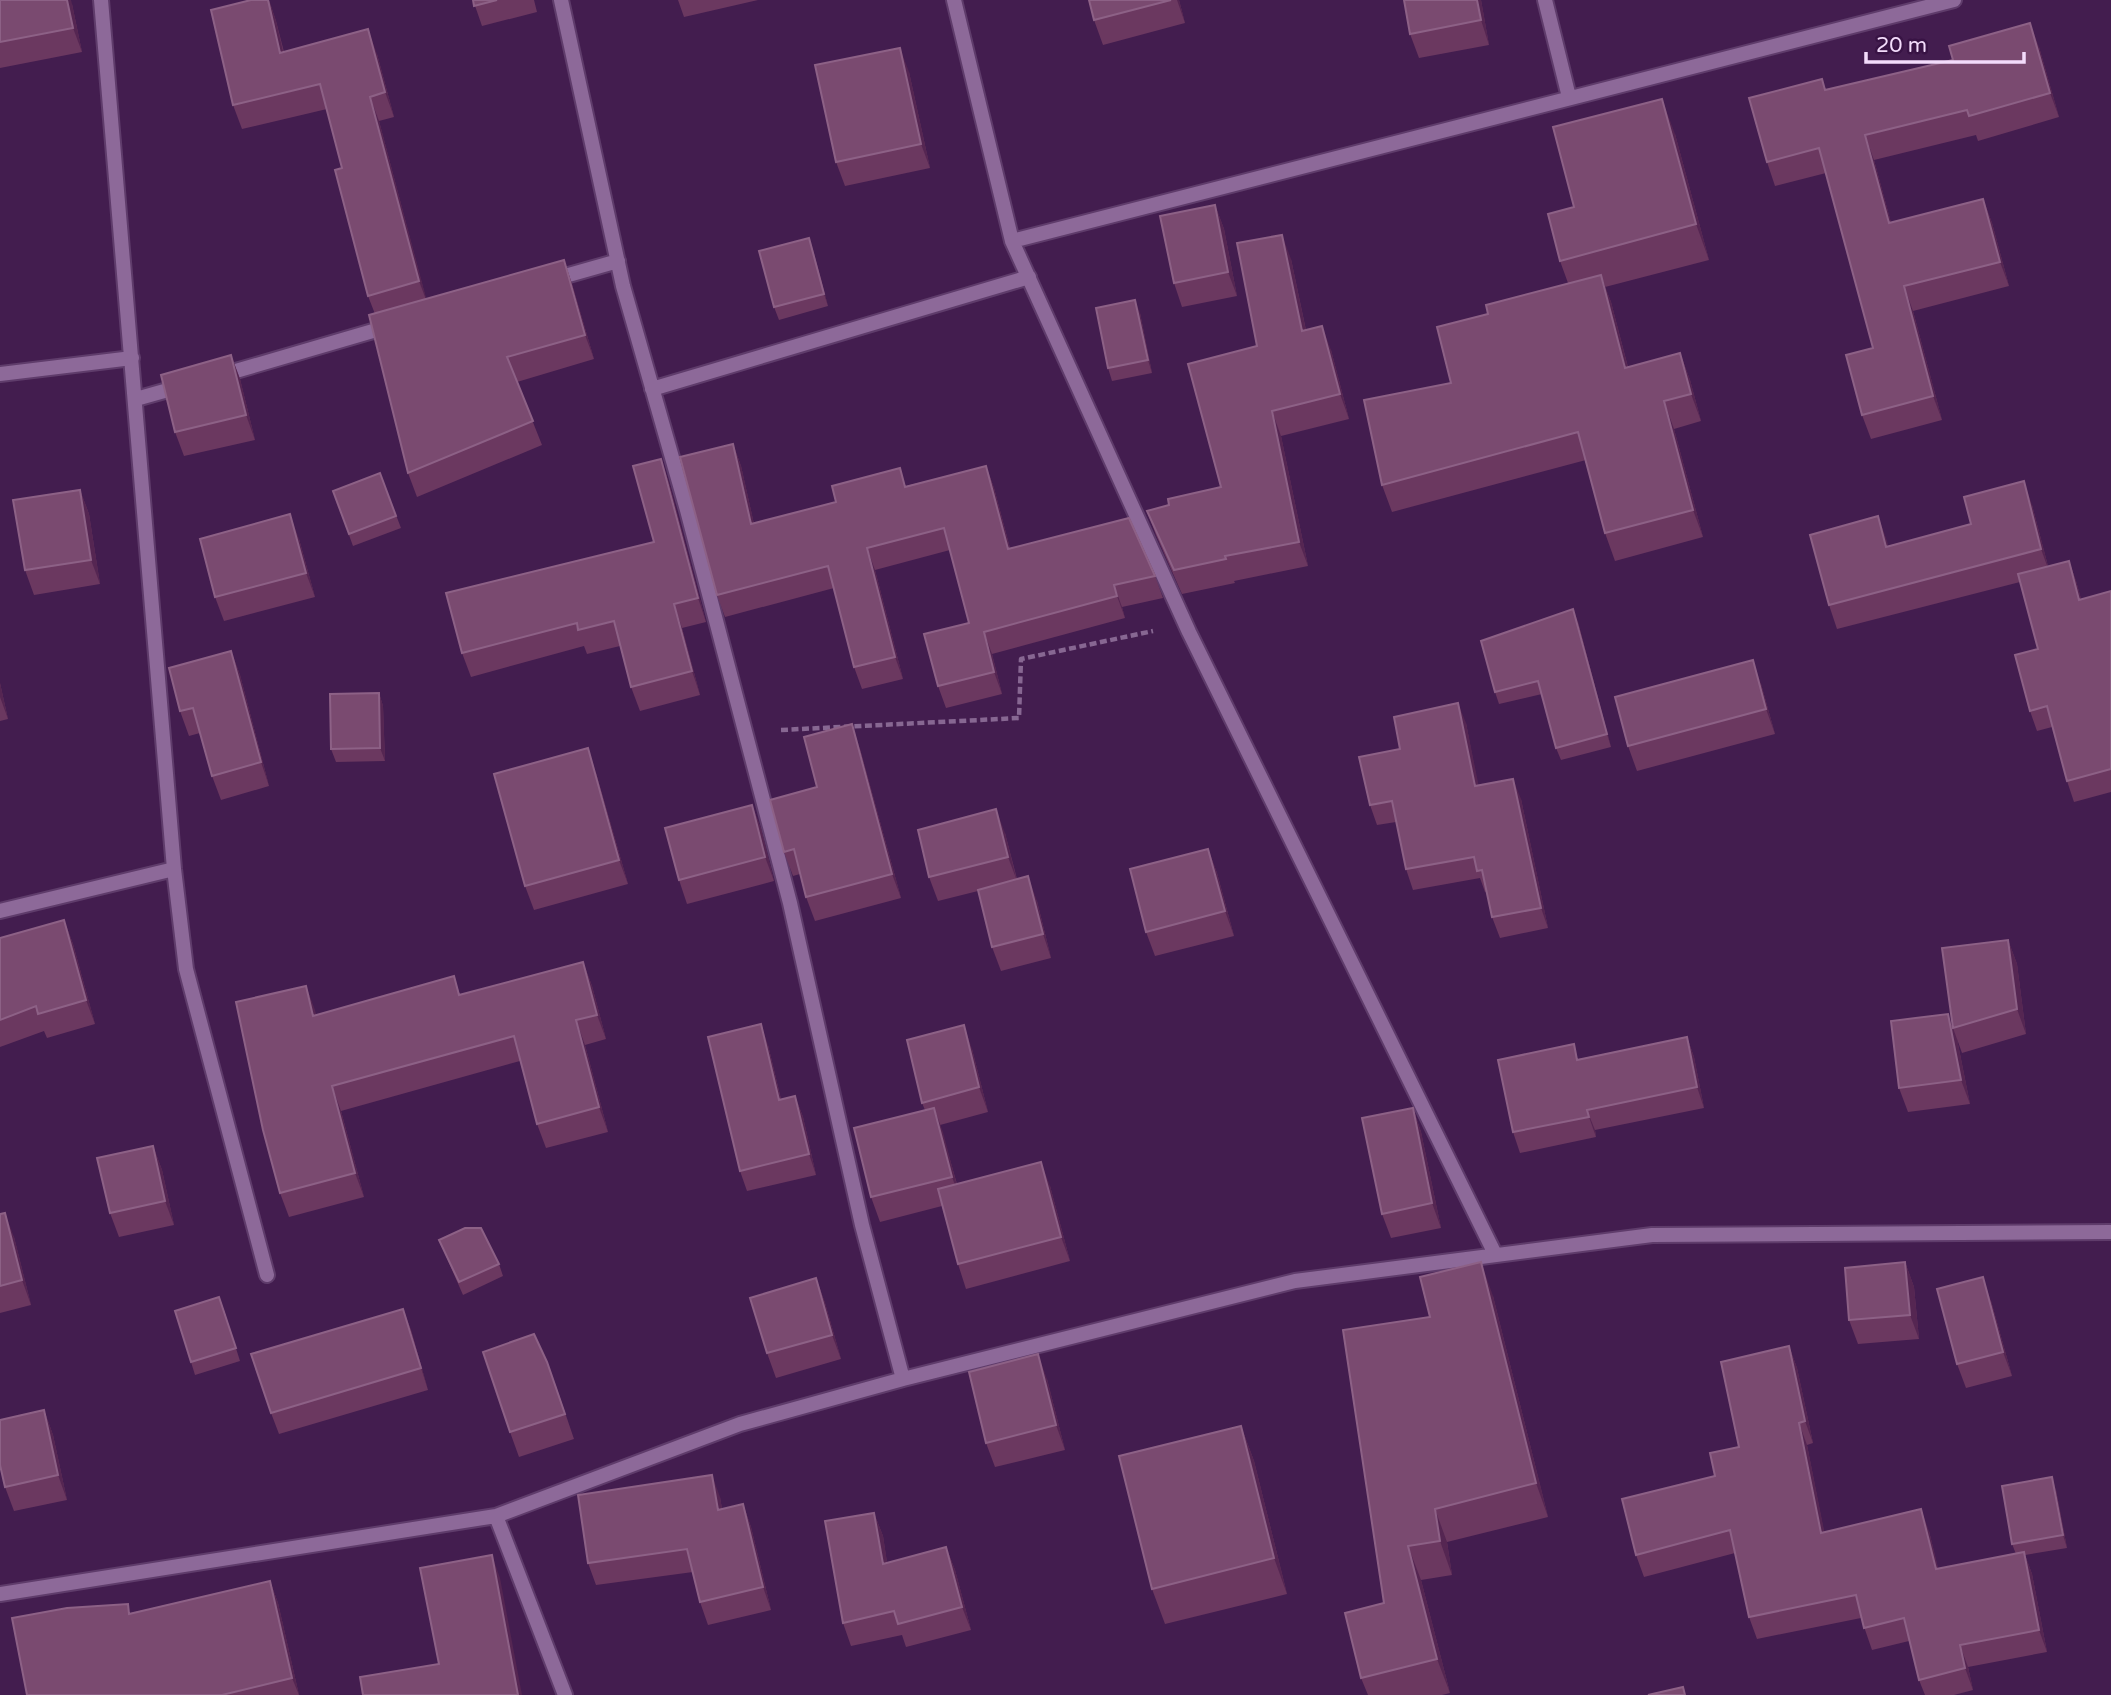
<svg xmlns="http://www.w3.org/2000/svg" width="2111" height="1695" font-family="'Varela Round',sans-serif">
  <style>
    .lines { fill: none; stroke-linecap: round; stroke-linejoin: round }
    .street-casing { stroke: #5f3c6b; stroke-width: 18 }
    .path { stroke: #876792; stroke-width: 4.5; stroke-dasharray: 7 3.5; stroke-linecap: butt }
    .street { stroke: #8d6999; stroke-width: 14 }
    .wall { fill: #6b3860 }
    .shaded-wall { fill: #552652 }
    .building { fill: #7a4a70; stroke: #8d6186; stroke-width: 2 }
  </style>
  <rect width="100%" height="100%" fill="#431d4f"/>
  <g class="lines">
    <!-- street casing -->
    <g class="street-casing">
      <path id="street" d="M 101,0 L 174,869 L 186,969 L 267,1275
        M 561,0 L 623,286 L 687,510 L 790,903 L 862,1225 L 903,1379
        M 954,0 L 1012,241 L 1189,632 L 1495,1254
        M 1545,0 L 1569,97
        M 1012,241 L 1954,0
        M 551,280 L 618,261
        M 0,374 L 132,358
        M 222,375 L 390,326
        M 652,389 L 1029,277
        M 136,399 L 182,386
        M 0,911 L 174,869
        M 496,1516 L 565,1695
        M 0,1594 L 496,1516 L 740,1424 L 903,1379 L 1295,1281 L 1652,1235 L 2111,1232"/>
    </g>
    <!-- path -->
    <path class="path" d="M 781,730 L 1019,718 L 1021,659 L 1153,631"/>
    <!-- street -->
    <use href="#street" class="street"/>
  </g>
  <!-- wall -->
  <path class="wall" d="M 0,0 L 72,4 L 82,52 L 0,68 Z
    M 269,0 L 276,21 L 284,52 L 377,54 L 394,117 L 379,121 L 426,299 L 564,260 L 572,284 L 594,359 L 517,382 L 542,445 L 417,497 L 408,473 L 375,314 L 368,296 L 342,168 L 327,109 L 242,129 L 233,105 Z
    M 473,0 L 534,0 L 537,12 L 482,26 Z
    M 678,0 L 758,0 L 684,17 Z
    M 1089,0 L 1179,0 L 1185,23 L 1103,45 L 1094,20 Z
    M 1404,0 L 1481,0 L 1489,45 L 1419,58 L 1410,34 Z
    M 2039,47 L 2059,117 L 1978,141 L 1976,135 L 1874,160 L 1891,223 L 1983,199 L 1992,223 L 2009,286 L 1913,311 L 1942,420 L 1871,439 L 1862,415 L 1873,348 L 1826,173 L 1775,186 L 1767,162 L 1826,90 Z
    M 909,72 L 930,168 L 845,186 L 836,162 Z
    M 1675,134 L 1709,260 L 1605,287 L 1611,302 L 1628,367 L 1680,353 L 1690,380 L 1701,421 L 1674,429 L 1703,537 L 1615,561 L 1605,533 L 1586,460 L 1392,512 L 1382,485 L 1451,383 L 1568,283 L 1560,261 L 1574,207 Z
    M 1215,205 L 1224,229 L 1237,296 L 1182,307 L 1174,283 Z
    M 809,238 L 813,250 L 828,306 L 779,320 L 774,307 Z
    M 1291,259 L 1306,330 L 1331,350 L 1349,419 L 1281,436 L 1308,566 L 1234,581 L 1235,583 L 1182,594 L 1156,535 L 1147,511 L 1169,505 L 1221,487 L 1257,346 Z
    M 1140,313 L 1152,373 L 1112,381 L 1108,368 Z
    M 231,355 L 240,379 L 255,440 L 184,456 L 175,432 Z
    M 733,444 L 741,466 L 754,524 L 986,466 L 994,488 L 1010,548 L 1155,576 L 1163,598 L 1122,607 L 1125,618 L 992,654 L 1002,694 L 946,708 L 938,686 L 969,623 L 950,550 L 875,570 L 903,679 L 862,689 L 854,667 L 834,588 L 725,617 L 717,595 Z
    M 661,459 L 669,483 L 706,622 L 682,628 L 700,695 L 640,711 L 631,687 L 620,646 L 587,654 L 584,646 L 471,677 L 462,653 L 654,542 Z
    M 380,473 L 401,528 L 353,546 L 333,491 Z
    M 80,490 L 89,514 L 100,584 L 34,595 L 25,570 Z
    M 2032,505 L 2048,566 L 2069,561 L 2076,581 L 2081,599 L 2111,591 L 2111,792 L 2074,802 L 2067,781 L 2052,727 L 2037,731 L 2030,711 L 2038,649 L 2020,582 L 1837,629 L 1829,605 L 1878,516 L 1888,546 L 1971,524 Z
    M 299,539 L 315,597 L 224,621 L 215,597 Z
    M 1578,622 L 1611,747 L 1561,760 L 1556,748 L 1542,694 L 1499,704 L 1495,692 Z
    M 231,651 L 240,675 L 269,786 L 221,800 L 212,776 L 200,733 L 189,736 L 180,711 Z
    M 0,683 L 8,719 L 0,721 Z
    M 1761,684 L 1775,734 L 1637,771 L 1628,746 Z
    M 379,693 L 383,706 L 385,761 L 336,762 L 331,749 Z
    M 1466,723 L 1478,786 L 1521,799 L 1548,928 L 1500,938 L 1492,917 L 1487,891 L 1485,892 L 1480,878 L 1413,890 L 1406,869 L 1396,822 L 1377,825 L 1370,805 L 1400,749 Z
    M 860,749 L 901,898 L 815,921 L 806,897 L 800,874 L 793,876 L 784,852 L 817,787 Z
    M 596,773 L 628,884 L 534,910 L 525,886 Z
    M 752,805 L 761,829 L 774,881 L 687,904 L 679,880 Z
    M 1005,833 L 1017,879 L 1037,901 L 1051,958 L 1001,971 L 992,947 L 978,891 L 938,901 L 929,877 Z
    M 1208,849 L 1217,873 L 1234,936 L 1155,956 L 1146,932 Z
    M 64,920 L 73,944 L 95,1024 L 47,1038 L 44,1031 L 0,1047 L 0,938 Z
    M 2008,940 L 2017,964 L 2026,1034 L 1962,1053 L 1957,1039 L 1970,1104 L 1908,1112 L 1899,1088 L 1953,1028 Z
    M 583,962 L 592,986 L 606,1039 L 585,1045 L 608,1132 L 546,1148 L 537,1124 L 520,1061 L 341,1111 L 364,1197 L 289,1217 L 280,1193 L 306,986 L 316,1015 L 454,976 L 460,995 Z
    M 1687,1037 L 1694,1057 L 1704,1108 L 1595,1130 L 1596,1137 L 1520,1153 L 1513,1132 L 1579,1059 Z
    M 768,1045 L 781,1099 L 795,1096 L 803,1117 L 816,1175 L 747,1191 L 740,1171 Z
    M 972,1049 L 988,1112 L 940,1125 L 957,1184 L 1050,1186 L 1070,1261 L 966,1289 L 958,1264 L 942,1206 L 880,1222 L 871,1197 L 925,1110 L 922,1103 Z
    M 1413,1108 L 1421,1132 L 1441,1228 L 1391,1238 L 1382,1214 Z
    M 153,1146 L 162,1170 L 174,1225 L 119,1237 L 110,1213 Z
    M 0,1214 L 14,1237 L 31,1305 L 0,1313 Z
    M 439,1240 L 499,1264 L 503,1276 L 463,1295 Z
    M 1905,1262 L 1914,1287 L 1919,1339 L 1858,1344 L 1849,1320 Z
    M 816,1278 L 825,1303 L 841,1359 L 776,1378 L 767,1353 Z
    M 1493,1296 L 1548,1517 L 1447,1542 L 1452,1575 L 1421,1580 L 1450,1693 L 1442,1695 L 1368,1695 L 1361,1678 L 1384,1603 L 1430,1317 Z
    M 1991,1301 L 2012,1376 L 1966,1388 L 1957,1364 Z
    M 403,1309 L 411,1330 L 428,1390 L 279,1434 L 271,1413 Z
    M 224,1310 L 240,1361 L 195,1375 L 191,1362 Z
    M 1789,1346 L 1797,1368 L 1813,1443 L 1807,1445 L 1824,1532 L 1929,1531 L 1938,1569 L 2016,1554 L 2012,1544 L 2056,1490 L 2067,1548 L 2025,1555 L 2032,1574 L 2047,1652 L 1968,1667 L 1973,1690 L 1954,1695 L 1925,1695 L 1919,1680 L 1909,1641 L 1872,1650 L 1861,1618 L 1757,1639 L 1749,1617 L 1735,1553 L 1644,1577 L 1636,1555 L 1715,1476 L 1739,1447 Z
    M 1047,1379 L 1065,1450 L 995,1467 L 986,1443 Z
    M 556,1386 L 574,1439 L 519,1457 L 510,1432 Z
    M 44,1410 L 53,1435 L 67,1500 L 14,1511 L 5,1487 Z
    M 1241,1426 L 1254,1461 L 1287,1594 L 1165,1624 L 1152,1589 Z
    M 720,1497 L 722,1509 L 743,1504 L 751,1527 L 771,1610 L 708,1625 L 700,1602 L 693,1572 L 596,1585 L 588,1563 Z
    M 874,1513 L 883,1536 L 887,1563 L 946,1547 L 955,1570 L 971,1630 L 906,1647 L 902,1635 L 851,1646 L 843,1623 Z
    M 270,1581 L 278,1603 L 299,1695 L 27,1695 L 131,1613 Z"/>
  <!-- shaded-wall -->
  <path class="shaded-wall" d="M 67,0 L 71,0 L 72,4 L 82,52 L 73,28 Z
    M 269,0 L 276,21 L 289,77 L 280,53 Z
    M 1177,0 L 1179,0 L 1185,23 Z
    M 1477,0 L 1481,0 L 1489,45 L 1481,20 Z
    M 2030,23 L 2039,47 L 2059,117 L 2050,93 Z
    M 368,29 L 377,54 L 394,117 L 385,92 Z
    M 900,48 L 909,72 L 930,168 L 921,144 Z
    M 370,97 L 379,121 L 428,305 L 419,281 Z
    M 1662,99 L 1675,134 L 1709,260 L 1696,224 Z
    M 1865,135 L 1874,160 L 1898,248 L 1889,223 Z
    M 1983,199 L 1992,223 L 2009,286 L 2000,262 Z
    M 1215,205 L 1224,229 L 1237,296 L 1228,272 Z
    M 1282,235 L 1291,259 L 1311,355 L 1302,331 Z
    M 809,238 L 813,250 L 828,306 L 824,294 Z
    M 564,260 L 572,284 L 594,359 L 585,335 Z
    M 1601,275 L 1611,302 L 1635,395 L 1625,368 Z
    M 1904,286 L 1913,311 L 1942,420 L 1933,396 Z
    M 1135,300 L 1140,313 L 1152,373 L 1148,360 Z
    M 1322,326 L 1331,350 L 1349,419 L 1340,394 Z
    M 1680,353 L 1690,380 L 1701,421 L 1691,394 Z
    M 231,355 L 240,379 L 255,440 L 246,415 Z
    M 1664,401 L 1674,429 L 1703,537 L 1693,510 Z
    M 1272,411 L 1281,436 L 1308,566 L 1299,542 Z
    M 733,444 L 741,466 L 759,546 L 751,524 Z
    M 661,459 L 669,483 L 706,622 L 698,598 Z
    M 986,466 L 994,488 L 1016,571 L 1008,549 Z
    M 2024,481 L 2032,505 L 2050,574 L 2041,549 Z
    M 80,490 L 89,514 L 100,584 L 91,560 Z
    M 290,514 L 299,539 L 315,597 L 306,573 Z
    M 1878,516 L 1887,541 L 1895,571 L 1886,547 Z
    M 867,548 L 875,570 L 903,679 L 895,657 Z
    M 2069,561 L 2076,581 L 2087,620 L 2079,600 Z
    M 1114,585 L 1122,607 L 1125,618 L 1117,596 Z
    M 674,604 L 682,628 L 700,695 L 692,671 Z
    M 1573,609 L 1578,622 L 1611,747 L 1607,734 Z
    M 984,632 L 992,654 L 1002,694 L 994,672 Z
    M 231,651 L 240,675 L 269,786 L 261,762 Z
    M 1753,660 L 1761,684 L 1775,734 L 1766,709 Z
    M 0,683 L 8,719 L 0,697 Z
    M 379,693 L 383,706 L 385,761 L 380,748 Z
    M 1458,703 L 1466,723 L 1483,807 L 1475,786 Z
    M 852,724 L 860,749 L 901,898 L 892,874 Z
    M 588,748 L 596,773 L 628,884 L 619,860 Z
    M 1513,779 L 1521,799 L 1548,928 L 1541,908 Z
    M 752,805 L 761,829 L 774,881 L 765,857 Z
    M 996,809 L 1005,833 L 1017,881 L 1008,857 Z
    M 1208,849 L 1217,873 L 1234,936 L 1225,911 Z
    M 1028,876 L 1037,901 L 1051,958 L 1043,934 Z
    M 64,920 L 73,944 L 95,1024 L 86,1000 Z
    M 2008,940 L 2017,964 L 2026,1034 L 2017,1009 Z
    M 583,962 L 592,986 L 606,1039 L 597,1015 Z
    M 306,986 L 315,1010 L 322,1040 L 313,1016 Z
    M 1948,1014 L 1957,1039 L 1970,1104 L 1961,1080 Z
    M 576,1020 L 585,1045 L 608,1132 L 599,1107 Z
    M 761,1024 L 768,1045 L 786,1121 L 779,1100 Z
    M 964,1025 L 972,1049 L 988,1112 L 979,1087 Z
    M 1687,1037 L 1694,1057 L 1704,1108 L 1697,1087 Z
    M 332,1086 L 341,1111 L 364,1197 L 355,1173 Z
    M 795,1096 L 803,1117 L 816,1175 L 809,1154 Z
    M 934,1108 L 943,1132 L 961,1201 L 952,1177 Z
    M 1413,1108 L 1421,1132 L 1441,1228 L 1432,1203 Z
    M 1587,1110 L 1595,1130 L 1596,1137 L 1589,1117 Z
    M 153,1146 L 162,1170 L 174,1225 L 165,1201 Z
    M 1041,1162 L 1050,1186 L 1070,1261 L 1061,1237 Z
    M 5,1213 L 14,1237 L 31,1305 L 22,1280 Z
    M 1481,1262 L 1493,1296 L 1548,1517 L 1536,1483 Z
    M 1905,1262 L 1914,1287 L 1919,1339 L 1910,1315 Z
    M 1983,1277 L 1991,1301 L 2012,1376 L 2003,1352 Z
    M 816,1278 L 825,1303 L 841,1359 L 832,1335 Z
    M 403,1309 L 411,1330 L 428,1390 L 421,1368 Z
    M 1789,1346 L 1797,1368 L 1813,1443 L 1805,1421 Z
    M 1038,1354 L 1047,1379 L 1065,1450 L 1056,1425 Z
    M 44,1410 L 53,1435 L 67,1500 L 58,1475 Z
    M 1799,1423 L 1807,1445 L 1829,1555 L 1821,1533 Z
    M 1241,1426 L 1254,1461 L 1287,1594 L 1274,1558 Z
    M 712,1475 L 720,1497 L 726,1533 L 718,1510 Z
    M 2052,1477 L 2056,1490 L 2067,1548 L 2063,1535 Z
    M 743,1504 L 751,1527 L 771,1610 L 763,1587 Z
    M 1435,1509 L 1447,1542 L 1452,1575 L 1440,1541 Z
    M 1921,1509 L 1929,1531 L 1944,1591 L 1936,1569 Z
    M 874,1513 L 883,1536 L 891,1587 L 883,1564 Z
    M 1408,1546 L 1421,1580 L 1450,1693 L 1437,1659 Z
    M 946,1547 L 955,1570 L 971,1630 L 962,1607 Z
    M 2024,1552 L 2032,1574 L 2047,1652 L 2039,1630 Z
    M 492,1555 L 500,1578 L 522,1695 L 518,1695 Z
    M 270,1581 L 278,1603 L 299,1695 L 292,1678 Z
    M 1960,1645 L 1968,1667 L 1973,1690 L 1965,1668 Z"/>
  <!-- building -->
  <path class="building" d="M 0,0 L 67,0 L 73,28 L 0,42 Z
    M 251,0 L 268,0 L 280,53 L 368,29 L 385,92 L 370,97 L 419,281 L 368,296 L 335,170 L 342,168 L 320,84 L 233,105 L 211,10 Z
    M 473,0 L 497,0 L 474,6 Z
    M 1089,0 L 1171,0 L 1094,20 Z
    M 1404,0 L 1477,0 L 1481,20 L 1410,34 Z
    M 2030,23 L 2050,93 L 1969,116 L 1967,110 L 1865,135 L 1889,223 L 1983,199 L 2000,262 L 1904,286 L 1933,396 L 1862,415 L 1846,355 L 1873,348 L 1819,148 L 1767,162 L 1749,98 L 1822,79 L 1825,90 L 1953,60 L 1949,46 Z
    M 900,48 L 921,144 L 836,162 L 815,65 Z
    M 1662,99 L 1696,224 L 1560,261 L 1548,214 L 1574,207 L 1553,127 Z
    M 1215,205 L 1228,272 L 1174,283 L 1160,216 Z
    M 1282,235 L 1302,331 L 1322,326 L 1340,394 L 1272,411 L 1299,542 L 1225,556 L 1226,559 L 1174,570 L 1147,511 L 1169,505 L 1168,499 L 1221,487 L 1188,364 L 1257,346 L 1237,243 Z
    M 809,238 L 824,294 L 774,307 L 759,251 Z
    M 564,260 L 585,335 L 507,357 L 533,421 L 408,473 L 369,315 Z
    M 1601,275 L 1625,368 L 1680,353 L 1691,394 L 1664,401 L 1693,510 L 1605,533 L 1578,432 L 1382,485 L 1364,400 L 1451,383 L 1437,327 L 1488,314 L 1486,305 Z
    M 1135,300 L 1148,360 L 1108,368 L 1096,308 Z
    M 231,355 L 246,415 L 175,432 L 161,375 Z
    M 733,444 L 751,524 L 836,502 L 832,486 L 900,468 L 905,487 L 986,466 L 1008,549 L 1129,518 L 1155,576 L 1114,585 L 1117,596 L 984,632 L 994,672 L 938,686 L 924,634 L 969,623 L 944,528 L 867,548 L 895,657 L 854,667 L 828,566 L 717,595 L 680,457 Z
    M 661,459 L 698,598 L 674,604 L 692,671 L 631,687 L 614,621 L 578,630 L 577,623 L 462,653 L 446,593 L 654,542 L 633,466 Z
    M 380,473 L 396,516 L 349,534 L 333,491 Z
    M 2024,481 L 2041,549 L 1829,605 L 1810,535 L 1878,516 L 1886,547 L 1971,524 L 1964,497 Z
    M 80,490 L 91,560 L 25,570 L 13,500 Z
    M 290,514 L 306,573 L 215,597 L 200,539 Z
    M 2069,561 L 2079,600 L 2111,591 L 2111,769 L 2067,781 L 2047,706 L 2030,711 L 2015,655 L 2038,649 L 2018,574 Z
    M 1573,609 L 1607,734 L 1556,748 L 1538,681 L 1495,692 L 1481,641 Z
    M 231,651 L 261,762 L 212,776 L 193,708 L 180,711 L 169,668 Z
    M 1753,660 L 1766,709 L 1628,746 L 1615,697 Z
    M 379,693 L 380,748 L 331,749 L 330,694 Z
    M 1458,703 L 1475,786 L 1513,779 L 1541,908 L 1492,917 L 1482,870 L 1477,871 L 1474,857 L 1406,869 L 1392,801 L 1370,805 L 1359,757 L 1400,749 L 1394,717 Z
    M 852,724 L 892,874 L 806,897 L 794,849 L 784,852 L 770,800 L 817,787 L 804,737 Z
    M 588,748 L 619,860 L 525,886 L 494,774 Z
    M 752,805 L 765,857 L 679,880 L 665,828 Z
    M 996,809 L 1008,857 L 929,877 L 918,830 Z
    M 1208,849 L 1225,911 L 1146,932 L 1130,869 Z
    M 1028,876 L 1043,934 L 992,947 L 978,890 Z
    M 64,920 L 86,1000 L 38,1014 L 36,1006 L 0,1020 L 0,938 Z
    M 2008,940 L 2017,1009 L 1953,1028 L 1942,948 Z
    M 583,962 L 597,1015 L 576,1020 L 599,1107 L 537,1124 L 514,1036 L 332,1086 L 355,1173 L 280,1193 L 263,1130 L 236,1002 L 306,986 L 313,1016 L 454,976 L 459,995 Z
    M 1948,1014 L 1961,1080 L 1899,1088 L 1891,1021 Z
    M 761,1024 L 779,1100 L 795,1096 L 809,1154 L 740,1171 L 708,1037 Z
    M 964,1025 L 979,1087 L 922,1103 L 907,1040 Z
    M 1687,1037 L 1697,1087 L 1587,1110 L 1589,1117 L 1513,1132 L 1498,1060 L 1574,1044 L 1577,1060 Z
    M 934,1108 L 952,1177 L 871,1197 L 854,1128 Z
    M 1413,1108 L 1432,1203 L 1382,1214 L 1362,1118 Z
    M 153,1146 L 165,1201 L 110,1213 L 97,1158 Z
    M 1041,1162 L 1061,1237 L 958,1264 L 938,1189 Z
    M 5,1213 L 22,1280 L 0,1286 L 0,1214 Z
    M 465,1228 L 481,1228 L 499,1264 L 459,1282 L 439,1240 Z
    M 1481,1262 L 1536,1483 L 1435,1509 L 1440,1541 L 1408,1546 L 1437,1659 L 1361,1678 L 1345,1613 L 1384,1603 L 1343,1330 L 1430,1317 L 1420,1277 Z
    M 1905,1262 L 1910,1315 L 1849,1320 L 1845,1268 Z
    M 1983,1277 L 2003,1352 L 1957,1364 L 1937,1289 Z
    M 816,1278 L 832,1335 L 767,1353 L 750,1298 Z
    M 219,1297 L 236,1348 L 191,1362 L 175,1311 Z
    M 403,1309 L 421,1368 L 271,1413 L 251,1354 Z
    M 534,1334 L 547,1362 L 565,1414 L 510,1432 L 483,1352 Z
    M 1789,1346 L 1805,1421 L 1799,1423 L 1821,1533 L 1921,1509 L 1936,1569 L 2024,1552 L 2039,1630 L 1960,1645 L 1965,1668 L 1919,1680 L 1904,1618 L 1864,1628 L 1856,1595 L 1749,1617 L 1730,1530 L 1636,1555 L 1622,1499 L 1715,1476 L 1710,1453 L 1739,1447 L 1721,1362 Z
    M 1038,1354 L 1056,1425 L 986,1443 L 969,1372 Z
    M 44,1410 L 58,1475 L 5,1487 L 0,1465 L 0,1420 Z
    M 1241,1426 L 1274,1558 L 1152,1589 L 1119,1456 Z
    M 712,1475 L 718,1510 L 743,1504 L 763,1587 L 700,1602 L 687,1549 L 588,1563 L 578,1495 Z
    M 2052,1477 L 2063,1535 L 2012,1544 L 2002,1486 Z
    M 874,1513 L 883,1564 L 946,1547 L 962,1607 L 898,1624 L 894,1611 L 843,1623 L 825,1521 Z
    M 492,1555 L 518,1695 L 363,1695 L 360,1677 L 439,1664 L 420,1568 Z
    M 270,1581 L 292,1678 L 222,1695 L 27,1695 L 12,1618 L 67,1608 L 128,1604 L 129,1614 Z
    M 1683,1687 L 1685,1695 L 1648,1695 Z"/>
  <!-- scale -->
  <path d="M1866 52v10h158v-10" fill="none" stroke="#f3dcfb" stroke-width="3.5"/>
  <text x="1876" y="52" font-size="21" fill="#f3dcfb" stroke="#381344" stroke-width="5" paint-order="stroke">20 m</text>
</svg>
